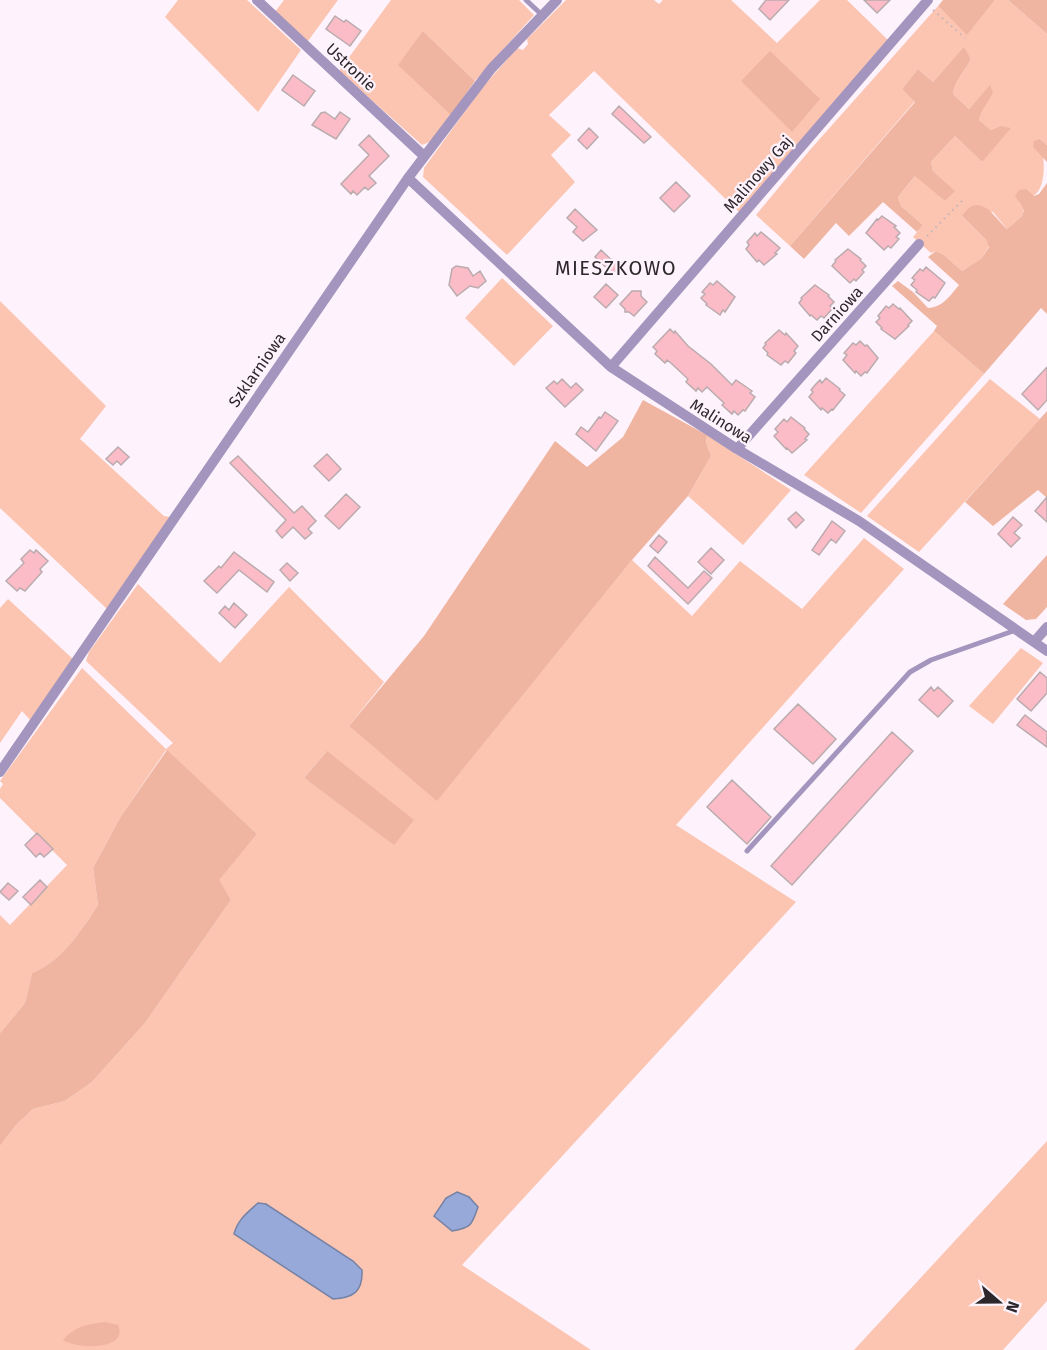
<svg xmlns="http://www.w3.org/2000/svg" width="1047" height="1350" font-family="'Fira Sans',sans-serif">
  <style>
    .green { fill: #fbc5b2; fill-rule: evenodd }
    .forest { fill: #efb5a1 }
    .water { fill: #96a9d9; stroke: #7682a5; stroke-width: 1.5 }
    .building { fill: #fbbcc7; stroke: #baabae; stroke-width: 1.5 }
    .lines { fill: none; stroke-linecap: round; stroke-linejoin: round }
    .path { stroke: #beb4bc; stroke-width: 2; stroke-dasharray: 1.5 4.5; stroke-linecap: butt }
    .service { stroke: #a395bd; stroke-width: 5 }
    .minor { stroke: #a395bd; stroke-width: 10 }
    .labels { text-anchor: middle; dominant-baseline: central; stroke-width: 4.5; stroke-linejoin: round; paint-order: stroke }
    .street-label { font-size: 16px; fill: #2c272b; stroke: #fef3fc }
    .quarter-label { font-size: 20px; letter-spacing: 1.5px; fill: #2c272b; stroke: #fef3fc }
  </style>
  <rect width="100%" height="100%" fill="#fef3fc"/>
  <!-- green -->
  <path class="green" d="M 178,0 L 247,0 L 301,50 L 258,112 L 165,17 Z
    M 284,0 L 338,0 L 308,41 L 275,12 Z
    M 391,0 L 519,0 L 534,15 L 475,81 L 423,31 L 451,115 L 432,141 L 422,145 L 339,71 Z
    M 566,0 L 654,0 L 659,4 L 663,0 L 731,0 L 777,43 L 820,0 L 847,0 L 888,40 L 739,212 L 594,71 L 549,115 L 571,135 L 551,155 L 575,182 L 507,255 L 423,177 L 424,168 L 482,88 L 517,48 L 523,50 L 528,44 L 527,39 Z
    M 995,0 L 1008,0 L 1047,34 L 1047,145 L 1040,139 C 1045,156 1047,189 1033,196 L 1027,189 L 1019,203 L 1024,209 L 1022,216 L 1007,229 L 993,212 L 962,216 L 986,240 L 989,246 L 982,258 L 962,271 L 944,255 L 936,251 L 931,253 L 913,237 L 923,225 L 901,206 L 898,197 L 916,175 L 945,201 L 954,191 L 933,171 L 931,162 L 955,136 L 982,162 L 1000,126 L 991,130 L 979,120 L 990,86 L 969,109 L 953,94 C 955,80 965,71 971,59 L 964,48 L 933,82 L 918,69 L 902,89 L 915,101 L 790,246 L 756,215 L 809,151 L 938,6 L 967,34 Z
    M 502,278 L 553,326 L 514,366 L 465,318 Z
    M 0,301 L 106,406 L 80,439 L 164,516 L 170,517 L 107,609 L 0,508 Z
    M 934,331 L 984,374 L 861,513 L 804,475 Z
    M 990,379 L 1040,419 L 919,552 L 867,516 Z
    M 707,435 L 791,490 L 743,545 L 688,496 L 711,456 L 706,442 Z
    M 864,538 L 904,569 L 676,825 L 796,902 L 462,1265 L 591,1350 L 0,1350 L 0,1146 L 16,1125 L 33,1109 L 65,1101 L 92,1082 L 145,1023 L 231,900 L 218,880 L 257,834 L 166,750 L 121,816 L 93,868 L 98,905 C 80,932 63,960 32,973 L 25,1003 L 0,1033 L 0,915 L 10,925 L 67,865 L 0,798 L 0,789 L 3,784 L 0,781 L 82,668 L 166,749 L 173,743 L 86,661 L 89,652 L 138,584 L 220,663 L 289,587 L 384,682 L 349,726 L 437,800 L 632,560 L 692,616 L 740,561 L 802,609 ZM 326,752 L 394,844 L 304,778 ZM 258,1203 L 356,1293 L 347,1298 L 333,1299 L 251,1210 Z
    M 8,599 L 73,659 L 30,720 L 22,711 L 0,743 L 0,608 Z
    M 1021,648 L 1043,663 L 993,724 L 969,706 Z
    M 1047,1141 L 1047,1301 L 1003,1350 L 854,1350 Z"/>
  <!-- forest -->
  <path class="forest" d="M 943,0 L 995,0 L 967,35 L 938,6 Z
    M 1008,0 L 1047,0 L 1047,34 Z
    M 423,31 L 475,81 L 451,115 L 398,65 Z
    M 964,47 L 971,59 C 965,71 955,80 953,94 L 969,109 L 990,85 L 993,93 L 982,111 L 979,120 L 991,130 L 1000,126 L 1011,128 L 982,162 L 955,136 L 931,162 L 933,171 L 955,191 L 945,201 L 915,176 L 898,197 L 901,206 L 923,225 L 917,232 L 883,202 L 849,236 L 836,223 L 804,259 L 790,246 L 915,102 L 902,89 L 918,69 L 933,82 Z
    M 770,51 L 820,99 L 792,132 L 741,81 Z
    M 1040,139 L 1047,145 L 1047,162 L 1033,147 L 1034,141 Z
    M 1047,183 L 1047,314 L 1041,308 L 984,374 L 934,331 L 937,326 L 892,286 L 898,281 L 913,292 L 928,308 C 943,307 950,296 959,285 L 928,257 L 936,251 L 944,255 L 962,271 L 982,258 L 989,247 L 986,240 L 962,216 C 979,190 994,217 1007,229 L 1022,216 L 1024,210 L 1015,196 L 1019,190 L 1027,189 L 1034,196 L 1039,194 Z
    M 643,400 L 707,435 L 706,442 L 711,456 L 688,496 L 632,560 L 437,801 L 349,726 L 424,636 L 555,441 L 587,467 L 623,437 Z
    M 1047,411 L 1047,498 L 1038,490 L 993,526 L 965,502 Z
    M 1047,555 L 1047,607 L 1036,619 L 1026,620 L 1003,604 Z
    M 167,750 L 257,834 L 219,880 L 231,900 L 145,1023 L 92,1082 L 65,1101 L 33,1109 L 16,1125 L 0,1146 L 0,1033 L 25,1003 L 32,973 C 63,960 80,932 98,905 L 93,868 L 121,816 Z
    M 327,751 L 414,820 L 394,845 L 304,778 Z
    M 105,1322 L 118,1325 C 129,1350 79,1350 63,1340 C 77,1325 86,1325 105,1322 Z"/>
  <!-- water -->
  <path class="water" d="M 457,1192 L 469,1197 L 478,1207 C 472,1225 471,1228 452,1231 L 434,1216 L 446,1198 Z
    M 258,1203 L 266,1204 L 353,1261 L 362,1270 C 363,1292 353,1298 333,1299 L 234,1234 C 238,1219 247,1213 258,1203 Z"/>
  <!-- building -->
  <path class="building" d="M 766,0 L 789,0 L 770,20 L 759,9 Z
    M 864,0 L 890,0 L 877,13 Z
    M 335,16 L 344,22 L 346,20 L 361,31 L 350,46 L 326,29 Z
    M 293,75 L 315,91 L 304,106 L 282,90 Z
    M 619,106 L 651,137 L 644,143 L 612,114 Z
    M 325,112 L 335,119 L 340,112 L 350,119 L 336,139 L 312,125 L 321,113 Z
    M 589,128 L 598,137 L 587,149 L 578,140 Z
    M 369,135 L 389,156 L 369,176 L 376,183 L 368,190 L 365,187 L 357,195 L 353,191 L 351,194 L 341,184 L 369,155 L 359,145 Z
    M 676,182 L 690,196 L 674,212 L 660,198 Z
    M 575,209 L 597,230 L 583,241 L 573,232 L 577,227 L 567,218 Z
    M 882,216 L 896,226 L 894,227 L 900,233 L 896,237 L 899,239 L 891,248 L 888,246 L 884,250 L 866,233 L 877,219 L 878,220 Z
    M 761,232 L 780,248 L 775,253 L 777,254 L 764,265 L 759,260 L 757,262 L 746,249 L 749,245 L 747,242 L 755,233 L 757,236 Z
    M 848,249 L 861,259 L 860,260 L 866,266 L 862,270 L 864,272 L 856,281 L 854,279 L 850,283 L 832,266 L 836,261 L 835,260 Z
    M 601,250 L 619,267 L 613,274 L 595,257 Z
    M 456,266 L 468,268 L 473,276 L 480,271 L 486,281 L 478,288 L 470,286 L 457,296 L 449,285 L 452,269 Z
    M 926,267 L 945,283 L 935,298 L 933,297 L 929,301 L 916,292 L 917,290 L 911,285 L 915,280 L 912,278 L 920,269 L 923,271 Z
    M 717,281 L 735,297 L 725,312 L 723,310 L 720,315 L 706,305 L 707,304 L 701,298 L 705,294 L 702,292 L 710,283 L 713,285 Z
    M 606,284 L 618,295 L 606,308 L 594,297 Z
    M 815,285 L 829,295 L 828,296 L 834,302 L 830,306 L 833,308 L 824,318 L 821,316 L 817,320 L 811,315 L 810,316 L 799,303 L 802,299 L 801,298 Z
    M 632,291 L 641,291 L 641,296 L 647,302 L 634,316 L 629,312 L 625,312 L 625,309 L 620,304 Z
    M 893,304 L 899,309 L 900,308 L 912,321 L 908,325 L 909,326 L 895,339 L 881,329 L 882,328 L 876,322 L 880,318 L 878,316 L 886,306 L 889,308 Z
    M 670,329 L 674,333 L 675,331 L 688,346 L 711,364 L 732,385 L 736,380 L 752,391 L 750,393 L 755,397 L 745,411 L 743,410 L 738,415 L 734,411 L 732,414 L 722,405 L 724,403 L 707,387 L 702,392 L 698,388 L 696,391 L 686,382 L 688,379 L 672,364 L 667,360 L 665,363 L 655,354 L 657,351 L 653,347 Z
    M 779,330 L 785,335 L 786,333 L 798,346 L 794,351 L 796,353 L 788,363 L 785,361 L 781,365 L 767,355 L 768,353 L 763,348 L 766,344 L 765,343 Z
    M 860,341 L 865,346 L 867,345 L 878,358 L 867,373 L 865,372 L 861,376 L 856,371 L 855,373 L 843,360 L 847,355 L 844,353 L 853,343 L 856,345 Z
    M 1047,367 L 1047,400 L 1038,410 L 1022,394 Z
    M 826,378 L 840,389 L 839,390 L 845,395 L 833,410 L 832,409 L 828,413 L 822,408 L 821,410 L 809,397 L 813,392 L 811,390 L 815,385 L 820,380 L 822,383 Z
    M 562,379 L 571,388 L 576,383 L 583,390 L 565,407 L 546,388 L 554,381 L 557,384 Z
    M 605,412 L 618,421 L 596,451 L 576,434 L 581,427 L 588,432 L 599,417 L 601,418 Z
    M 791,417 L 805,428 L 804,429 L 809,434 L 805,439 L 807,440 L 792,453 L 787,448 L 786,449 L 774,436 L 778,432 L 775,429 L 784,419 L 787,422 Z
    M 118,447 L 129,457 L 121,465 L 117,461 L 113,465 L 106,459 Z
    M 327,454 L 341,469 L 329,481 L 314,466 Z
    M 238,456 L 294,513 L 302,506 L 316,521 L 308,529 L 312,533 L 305,539 L 293,527 L 282,538 L 276,531 L 286,520 L 230,463 Z
    M 346,494 L 360,507 L 339,529 L 325,516 Z
    M 1047,497 L 1047,522 L 1035,511 Z
    M 796,512 L 804,520 L 796,528 L 788,519 Z
    M 1013,517 L 1022,525 L 1014,533 L 1020,538 L 1011,547 L 998,534 Z
    M 832,521 L 845,531 L 836,543 L 831,539 L 819,555 L 812,550 Z
    M 659,535 L 667,542 L 658,553 L 650,546 Z
    M 711,548 L 724,560 L 711,574 L 698,562 Z
    M 30,550 L 34,553 L 36,550 L 48,561 L 40,569 L 42,572 L 25,591 L 20,588 L 17,591 L 6,581 L 24,563 L 21,559 Z
    M 234,552 L 274,582 L 267,592 L 239,570 L 217,593 L 204,581 L 219,566 L 221,568 Z
    M 655,557 L 688,588 L 704,571 L 712,578 L 688,604 L 648,566 Z
    M 287,563 L 298,573 L 290,581 L 280,570 Z
    M 234,603 L 247,615 L 235,628 L 219,613 L 225,606 L 229,610 Z
    M 1040,672 L 1047,678 L 1047,693 L 1031,711 L 1017,699 Z
    M 931,687 L 934,691 L 938,687 L 953,701 L 938,717 L 919,700 Z
    M 798,704 L 836,739 L 813,764 L 774,729 Z
    M 1025,715 L 1047,732 L 1047,747 L 1017,725 Z
    M 892,732 L 913,751 L 792,885 L 771,866 Z
    M 732,780 L 771,817 L 747,844 L 707,807 Z
    M 37,833 L 53,849 L 44,857 L 40,853 L 36,857 L 25,845 Z
    M 40,880 L 47,887 L 31,905 L 23,897 Z
    M 8,883 L 18,891 L 9,900 L 0,892 Z"/>
  <g class="lines">
    <!-- path -->
    <path class="path" d="M 933,10 L 965,38
      M 927,236 L 962,201"/>
    <!-- service -->
    <path class="service" d="M 526,0 L 542,15
      M 747,851 L 910,672 L 931,660 L 1016,630"/>
    <!-- minor -->
    <path class="minor" d="M 257,0 L 424,156
      M 408,178 L 611,367 L 737,449 L 859,521 L 1047,651
      M 611,367 L 928,0
      M 737,449 L 919,244
      M 1034,642 L 1047,627
      M 0,772 L 408,178 L 491,69 L 557,0"/>
  </g>
  <g class="labels">
    <!-- street labels -->
    <g class="street-label">
      <text transform="translate(351 67) rotate(43)">Ustronie</text>
      <text transform="translate(758 174) rotate(-49)">Malinowy Gaj</text>
      <text transform="translate(837 314) rotate(-48)">Darniowa</text>
      <text transform="translate(257 370) rotate(-55)">Szklarniowa</text>
      <text transform="translate(721 421) rotate(32)">Malinowa</text>
    </g>
    <!-- quarter labels -->
    <g class="quarter-label">
      <text x="616" y="268">MIESZKOWO</text>
    </g>
  </g>
  <!-- north arrow -->
  <g transform="translate(999 1302) rotate(110)" stroke="#fef3fc" stroke-width="4.5" paint-order="stroke">
  <path d="M0-4.5L10 22L0 15L-10 22Z" fill="#2c272b"/>
  <text y="-9" font-size="16" font-weight="bold" text-anchor="middle" fill="#2c272b">N</text>
  </g>
</svg>
